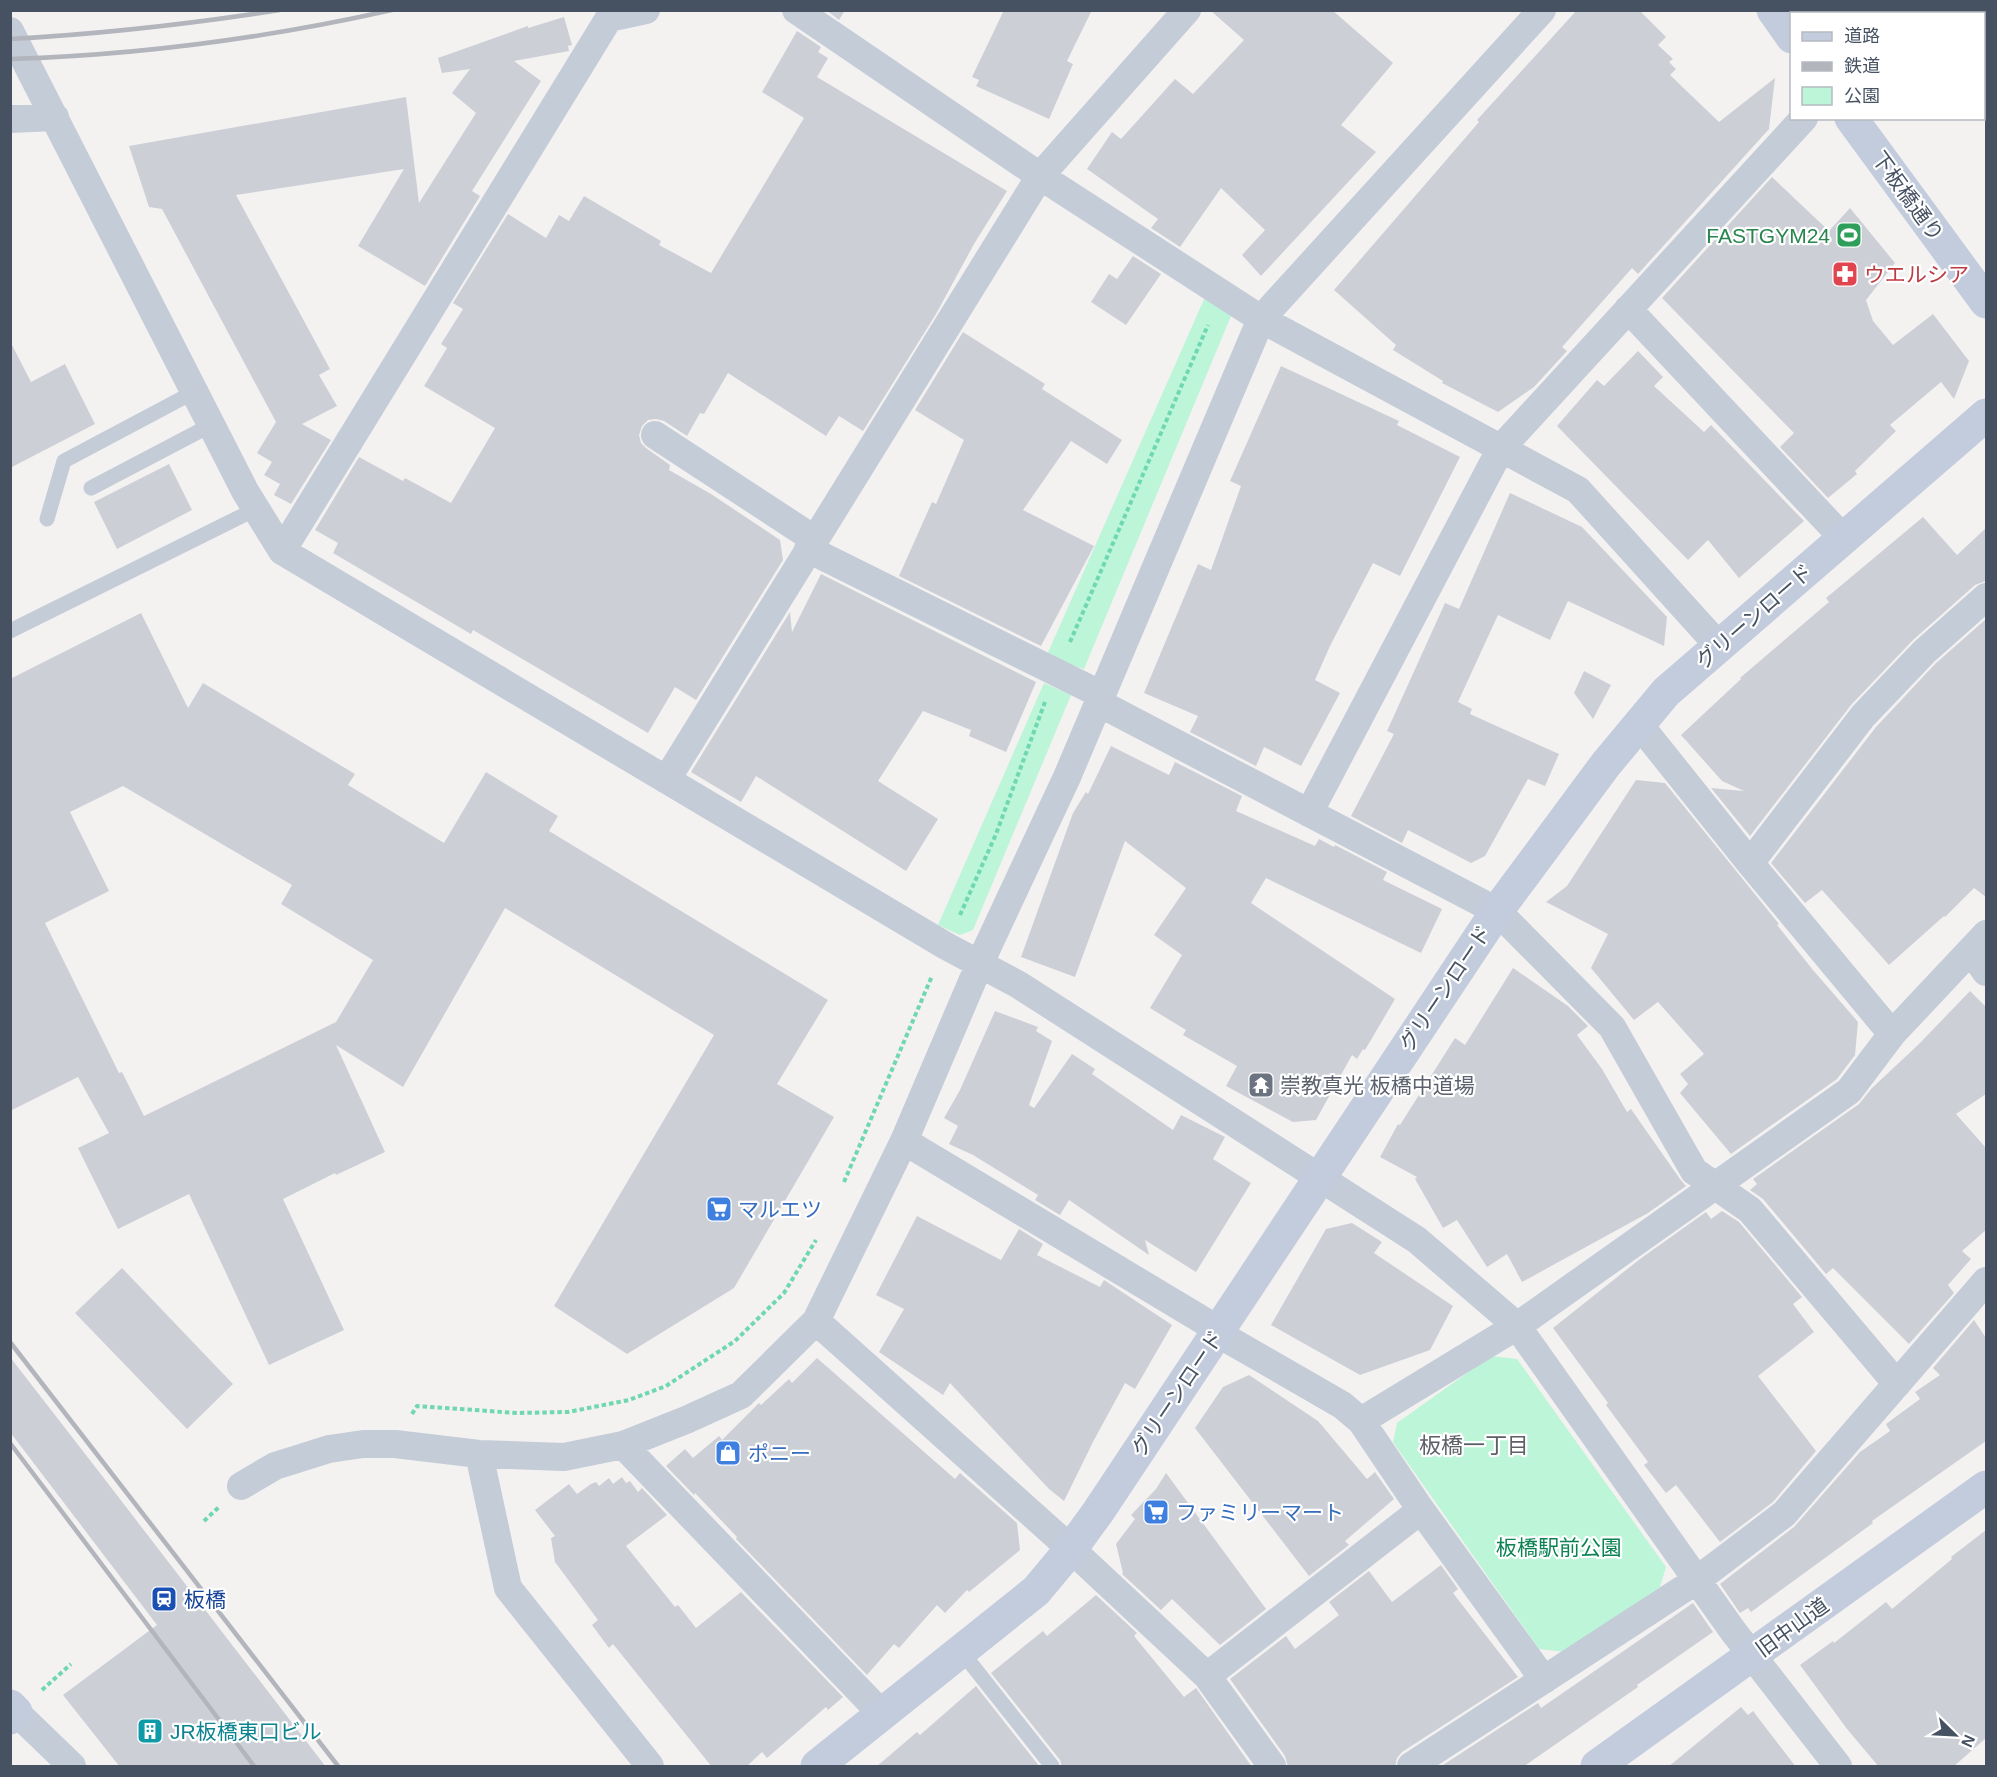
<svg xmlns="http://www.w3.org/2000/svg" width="1997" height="1777" font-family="Arial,'Noto Sans JP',sans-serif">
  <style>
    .green { fill: #bcf5d8 }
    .building { fill: #cdcfd7; fill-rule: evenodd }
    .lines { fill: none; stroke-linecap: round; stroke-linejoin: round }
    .path { stroke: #6fd8b0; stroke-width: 4; stroke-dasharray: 4.5 3; stroke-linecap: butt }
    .lane { stroke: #c4ccd7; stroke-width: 15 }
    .street { stroke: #c4ccd7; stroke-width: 28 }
    .secondary { stroke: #c2ccdc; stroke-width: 33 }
    .rail { stroke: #b3b5bc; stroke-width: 4.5 }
    .labels { text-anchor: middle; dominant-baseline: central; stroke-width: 4.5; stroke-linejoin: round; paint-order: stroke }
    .street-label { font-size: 21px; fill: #465262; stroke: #fff }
    .leisure-label { font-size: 21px; fill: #27864d; stroke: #fff; text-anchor: end }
    .health-label { font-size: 21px; fill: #be3a42; stroke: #fff; text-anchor: start }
    .worship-label { font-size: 21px; fill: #5b616d; stroke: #fff; text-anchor: start }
    .shop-label { font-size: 21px; fill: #366cbe; stroke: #fff; text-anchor: start }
    .park-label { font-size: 21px; fill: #0c8254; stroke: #fff }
    .transit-label { font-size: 21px; fill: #164399; stroke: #fff; text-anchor: start }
    .culture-label { font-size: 21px; fill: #0d838f; stroke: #fff; text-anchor: start }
    .neighbourhood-label { font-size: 22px; fill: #5d6067; stroke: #fff }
  </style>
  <rect width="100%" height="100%" fill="#f4f1f1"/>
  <!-- green -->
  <path class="green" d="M 1205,297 L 1231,316 L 1084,669 L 1046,657 Z
    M 1044,683 L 1071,695 L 973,930 L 960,935 L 938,925 Z
    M 1491,1356 L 1517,1359 L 1666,1567 L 1660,1587 L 1566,1652 L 1539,1649 L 1393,1442 L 1397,1423 Z"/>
  <!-- building -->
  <path class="building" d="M 826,10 L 845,10 L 839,20 Z
    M 1004,10 L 1092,10 L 1067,61 L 1073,64 L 1049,119 L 976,86 L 979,80 L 972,77 Z
    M 1210,10 L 1332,10 L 1393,63 L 1341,125 L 1376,152 L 1261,276 L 1242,255 L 1265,230 L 1221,188 L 1180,247 L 1151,228 L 1158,219 L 1087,169 L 1112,132 L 1121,139 L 1175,79 L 1193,94 L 1244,40 Z
    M 1577,10 L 1639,10 L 1666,37 L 1658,45 L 1673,59 L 1669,62 L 1676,69 L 1670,75 L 1719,122 L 1775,78 L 1769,129 L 1638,274 L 1632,268 L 1562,347 L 1567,351 L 1534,387 L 1498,412 L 1442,383 L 1443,381 L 1393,350 L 1396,345 L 1334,290 L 1479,122 L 1477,120 Z
    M 564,17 L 572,45 L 568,46 L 569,51 L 514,61 L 541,81 L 472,191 L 480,196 L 425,286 L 358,246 L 404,169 L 236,195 L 330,369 L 319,375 L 337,406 L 302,424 L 331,440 L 291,504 L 274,495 L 280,484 L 264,475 L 272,462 L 257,453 L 276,422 L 162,209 L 149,207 L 129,146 L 406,97 L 419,203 L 476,113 L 452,93 L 470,69 L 442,73 L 438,58 L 528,26 L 528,28 Z
    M 797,31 L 821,47 L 818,52 L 828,58 L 817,77 L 1007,191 L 974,244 L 936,314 L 863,431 L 839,416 L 826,436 L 728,373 L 704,414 L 700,413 L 687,436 L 664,421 L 656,419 L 648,420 L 642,426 L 639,435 L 641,443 L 646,448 L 670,465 L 669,470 L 711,494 L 780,540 L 783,560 L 696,700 L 675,687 L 648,733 L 473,630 L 471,634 L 333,553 L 338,543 L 315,530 L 359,457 L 403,481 L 405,478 L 451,503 L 495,428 L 424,386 L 447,348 L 441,344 L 463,309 L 453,303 L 508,214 L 546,238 L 559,215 L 569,221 L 584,196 L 661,241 L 659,245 L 711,273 L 804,118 L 762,92 Z
    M 1772,177 L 1829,231 L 1850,208 L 1895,263 L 1866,300 L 1873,321 L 1893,345 L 1933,314 L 1969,361 L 1954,399 L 1941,382 L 1890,425 L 1896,431 L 1855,471 L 1857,474 L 1828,498 L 1780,447 L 1794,433 L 1662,298 Z
    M 1133,256 L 1161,274 L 1126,325 L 1091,302 L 1109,274 L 1117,279 Z
    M 963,332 L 1045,384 L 1042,389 L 1122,440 L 1107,464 L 1071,441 L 1023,510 L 1094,546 L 1041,646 L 899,576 L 932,502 L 936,504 L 964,440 L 915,410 Z
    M 10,341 L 31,382 L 65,364 L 95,424 L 10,468 Z
    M 1638,351 L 1663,377 L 1654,386 L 1704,432 L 1711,425 L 1804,521 L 1739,578 L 1708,540 L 1688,560 L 1557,426 L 1597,380 L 1604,386 Z
    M 1281,366 L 1399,421 L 1397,425 L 1460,457 L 1400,576 L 1373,563 L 1330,646 L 1315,680 L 1340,693 L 1301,766 L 1264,747 L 1256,766 L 1190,732 L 1198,716 L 1144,693 L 1198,564 L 1211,570 L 1241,486 L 1230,481 Z
    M 169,464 L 192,510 L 117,549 L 94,502 Z
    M 1510,493 L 1582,527 L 1667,617 L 1664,646 L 1568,601 L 1550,640 L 1498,615 L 1458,702 L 1472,709 L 1470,714 L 1559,754 L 1545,786 L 1528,779 L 1485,856 L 1471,863 L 1408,830 L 1402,843 L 1351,816 L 1394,734 L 1387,731 L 1445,603 L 1459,609 Z
    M 1923,517 L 1957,555 L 1986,528 L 1986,581 L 1975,585 L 1913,640 L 1851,705 L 1750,836 L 1711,788 L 1744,791 L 1722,781 L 1681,735 L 1741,679 L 1740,678 L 1829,602 L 1826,598 Z
    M 821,574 L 1036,682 L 1006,752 L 969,736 L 971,730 L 923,711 L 878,781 L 938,819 L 906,871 L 756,776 L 741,802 L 691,772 L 790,612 L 792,632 Z
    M 141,613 L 188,708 L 203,683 L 355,774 L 348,785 L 444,843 L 486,772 L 558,816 L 549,831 L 828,1000 L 777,1084 L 834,1117 L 734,1288 L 627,1354 L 554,1306 L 714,1035 L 505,908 L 403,1087 L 336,1045 L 385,1152 L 336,1175 L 335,1173 L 283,1199 L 344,1330 L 269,1365 L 189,1194 L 118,1229 L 78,1148 L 109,1133 L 78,1077 L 10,1111 L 10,679 ZM 123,786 L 292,885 L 281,904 L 373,960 L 336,1022 L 144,1116 L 122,1072 L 119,1073 L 45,923 L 109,891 L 70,812 Z
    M 1986,619 L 1986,897 L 1974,888 L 1945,917 L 1944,916 L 1889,965 L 1822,890 L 1805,903 L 1771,863 L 1876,727 L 1935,664 Z
    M 1584,671 L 1611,685 L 1593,719 L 1574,693 Z
    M 1111,746 L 1169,775 L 1175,762 L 1242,796 L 1236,811 L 1315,846 L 1319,839 L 1334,847 L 1335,845 L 1387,872 L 1383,880 L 1442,909 L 1421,953 L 1266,878 L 1251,903 L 1395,999 L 1365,1050 L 1363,1049 L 1357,1059 L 1352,1055 L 1316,1120 L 1293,1122 L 1226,1086 L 1237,1066 L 1183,1035 L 1186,1030 L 1150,1008 L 1182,955 L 1154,935 L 1186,888 L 1125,841 L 1075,977 L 1021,957 L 1073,813 L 1086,792 L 1088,794 Z
    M 1636,780 L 1665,783 L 1779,924 L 1777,925 L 1813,970 L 1858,1022 L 1855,1055 L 1837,1079 L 1731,1154 L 1680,1093 L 1688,1084 L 1680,1074 L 1704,1054 L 1658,1002 L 1634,1020 L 1591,968 L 1608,934 L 1546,902 L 1567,886 Z
    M 1513,968 L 1568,1006 L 1588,1026 L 1577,1035 L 1602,1069 L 1627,1112 L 1631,1109 L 1680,1179 L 1686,1186 L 1648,1213 L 1522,1282 L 1507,1254 L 1487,1267 L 1457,1220 L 1443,1228 L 1415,1179 L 1417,1177 L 1380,1157 L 1398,1124 L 1400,1125 L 1455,1038 L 1465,1045 Z
    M 1970,991 L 1986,1007 L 1986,1094 L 1956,1114 L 1986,1148 L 1986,1230 L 1962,1251 L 1971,1259 L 1948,1285 L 1954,1293 L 1909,1344 L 1833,1268 L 1826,1274 L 1763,1199 L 1750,1190 L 1757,1184 L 1753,1179 L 1859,1104 L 1872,1088 L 1919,1044 Z
    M 995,1011 L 1038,1027 L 1036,1031 L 1052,1041 L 1029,1105 L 1034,1108 L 1072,1054 L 1095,1069 L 1092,1074 L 1173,1130 L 1181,1115 L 1225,1137 L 1213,1159 L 1251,1183 L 1196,1272 L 1145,1240 L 1149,1255 L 1069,1200 L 1060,1215 L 1035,1200 L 1038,1195 L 973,1155 L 949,1144 L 958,1126 L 944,1118 L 960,1090 Z
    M 1722,1211 L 1739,1222 L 1802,1297 L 1793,1304 L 1814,1332 L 1758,1376 L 1816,1451 L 1773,1502 L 1720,1542 L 1676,1485 L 1666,1493 L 1644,1465 L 1648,1462 L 1606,1405 L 1608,1403 L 1553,1328 L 1640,1259 L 1706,1212 L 1711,1219 Z
    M 917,1216 L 1001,1260 L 1019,1229 L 1043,1244 L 1037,1255 L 1100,1287 L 1104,1280 L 1172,1325 L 1135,1389 L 1125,1383 L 1094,1440 L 1064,1501 L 1049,1489 L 950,1383 L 943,1395 L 879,1352 L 904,1309 L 876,1295 Z
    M 1352,1223 L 1382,1242 L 1374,1253 L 1453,1306 L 1430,1350 L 1360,1375 L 1271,1325 L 1326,1229 Z
    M 122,1268 L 233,1384 L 187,1429 L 75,1313 Z
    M 1974,1320 L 1986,1338 L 1986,1441 L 1872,1521 L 1873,1523 L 1751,1612 L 1748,1608 L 1740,1613 L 1720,1584 L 1794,1527 L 1860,1452 L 1890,1431 L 1886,1424 L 1920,1399 L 1915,1392 L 1940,1375 L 1933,1368 Z
    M 10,1357 L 103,1477 L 326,1767 L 120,1767 L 63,1695 L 157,1625 L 10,1432 Z
    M 817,1358 L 955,1479 L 960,1473 L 1017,1523 L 1020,1550 L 969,1592 L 967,1590 L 945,1613 L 937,1605 L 899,1648 L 894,1644 L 867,1675 L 736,1539 L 737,1537 L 695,1493 L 694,1495 L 666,1466 L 685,1449 L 693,1458 L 719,1436 L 722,1440 L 759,1403 L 761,1405 L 789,1379 L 792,1383 Z
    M 1249,1375 L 1318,1421 L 1367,1479 L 1375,1472 L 1394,1499 L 1345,1541 L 1349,1545 L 1309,1576 L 1195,1428 L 1223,1387 Z
    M 1166,1473 L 1266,1609 L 1220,1645 L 1172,1599 L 1161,1610 L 1122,1574 L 1123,1573 L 1116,1544 L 1135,1519 L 1131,1515 L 1156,1489 Z
    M 622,1477 L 626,1483 L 630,1481 L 638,1492 L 642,1488 L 667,1515 L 626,1546 L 675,1607 L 678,1605 L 696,1628 L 741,1592 L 843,1697 L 828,1710 L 826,1707 L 767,1758 L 762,1752 L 746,1767 L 712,1767 L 613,1644 L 609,1648 L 592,1625 L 598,1620 L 555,1562 L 551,1538 L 555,1536 L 535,1510 L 569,1484 L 577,1494 L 591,1484 L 596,1482 L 599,1486 L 609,1478 L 613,1484 Z
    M 1986,1530 L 1986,1738 L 1953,1767 L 1879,1767 L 1847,1729 L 1800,1665 L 1833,1641 L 1834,1643 L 1886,1602 L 1892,1609 L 1952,1559 L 1951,1557 Z
    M 1441,1565 L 1458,1589 L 1453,1593 L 1518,1677 L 1402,1752 L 1397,1758 L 1395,1767 L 1288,1767 L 1285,1756 L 1230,1679 L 1286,1636 L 1295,1649 L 1339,1615 L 1329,1602 L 1369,1571 L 1392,1602 Z
    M 1096,1595 L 1137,1633 L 1134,1636 L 1184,1697 L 1196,1688 L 1252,1767 L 1062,1767 L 1060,1760 L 991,1673 L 1043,1631 L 1047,1636 Z
    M 1693,1603 L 1713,1632 L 1637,1685 L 1638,1687 L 1523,1767 L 1440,1767 L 1538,1703 L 1541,1708 Z
    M 976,1686 L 1040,1767 L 876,1767 L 917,1732 L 920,1735 Z
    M 1741,1707 L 1748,1715 L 1753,1711 L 1796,1767 L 1668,1767 Z"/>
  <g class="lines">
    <!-- path -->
    <path class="path" d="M 1070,642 L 1208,325
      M 960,915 L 996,834 L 1045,702
      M 844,1182 L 932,976
      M 412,1414 L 417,1406 L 517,1413 L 568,1412 L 629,1400 L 666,1386 L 735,1341 L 784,1293 L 816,1240
      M 204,1521 L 219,1507
      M 42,1690 L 71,1664"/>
    <!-- lane -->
    <path class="lane" d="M 91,488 L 211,425
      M 47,519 L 64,461 L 194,392
      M 10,631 L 256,509
      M 961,1651 L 1052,1766"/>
    <!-- street -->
    <path class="street" d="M 796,10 L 1040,176 L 1261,319 L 1578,490 L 1719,646
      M 10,31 L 245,491 L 282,551 L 946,946 L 1019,985 L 1417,1240 L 1517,1326 L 1733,1631 L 1838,1766
      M 10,119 L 55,117
      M 1628,309 L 1844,539
      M 655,435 L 814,539
      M 808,549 L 1102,695
      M 282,551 L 609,18 L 646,10
      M 1099,703 L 1497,911 L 1612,1027 L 1694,1171 L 1750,1210 L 1897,1384
      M 1638,723 L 1750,863 L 1892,1034
      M 667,779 L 1040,176 L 1187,10
      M 1309,813 L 1501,448 L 1804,118
      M 1750,863 L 1863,716 L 1924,652 L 1986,597
      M 1971,951 L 1986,972
      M 904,1141 L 1219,1330
      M 816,1321 L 1071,1549 L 1207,1676 L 1272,1766
      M 1217,1333 L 1342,1405 L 1361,1421 L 1421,1510 L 1544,1680
      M 1361,1421 L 1517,1326 L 1849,1091 L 1892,1034 L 1986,934
      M 623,1445 L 882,1714
      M 479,1454 L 508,1588 L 650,1766
      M 241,1486 L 275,1466 L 329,1449 L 363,1444 L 395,1444 L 479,1454 L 564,1457 L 623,1445 L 686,1420 L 741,1395 L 816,1321 L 904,1141 L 980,963 L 1067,777 L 1261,319 L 1542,10
      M 1207,1676 L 1421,1510
      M 16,1712 L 72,1766
      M 1411,1766 L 1697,1580 L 1784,1514 L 1986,1281"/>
    <!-- secondary -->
    <path class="secondary" d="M 1773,10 L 1792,37
      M 1851,118 L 1986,302
      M 10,1706 L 16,1712 L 10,1718
      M 817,1766 L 1036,1591 L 1071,1549 L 1098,1512 L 1497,911 L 1606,764 L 1666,692 L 1986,415
      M 1597,1766 L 1986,1487"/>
    <!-- rail -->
    <path class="rail" d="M 10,39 C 101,34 190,24 280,10
      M 10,59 C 139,55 267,38 392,10
      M 10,1342 L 338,1766
      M 10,1443 L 254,1766"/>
  </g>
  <!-- icons -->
  <defs>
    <g id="stadium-square" transform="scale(1.35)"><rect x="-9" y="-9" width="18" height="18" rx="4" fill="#2e9e5b" stroke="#fff"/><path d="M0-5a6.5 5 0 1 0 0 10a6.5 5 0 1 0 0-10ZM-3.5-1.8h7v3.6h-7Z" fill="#fff"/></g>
    <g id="pharmacy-square" transform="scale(1.35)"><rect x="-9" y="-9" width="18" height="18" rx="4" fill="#e0444e" stroke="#fff"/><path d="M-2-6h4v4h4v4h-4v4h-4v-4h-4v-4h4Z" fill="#fff"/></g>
    <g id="temple-square" transform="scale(1.35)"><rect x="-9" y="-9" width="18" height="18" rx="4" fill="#6b7280" stroke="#fff"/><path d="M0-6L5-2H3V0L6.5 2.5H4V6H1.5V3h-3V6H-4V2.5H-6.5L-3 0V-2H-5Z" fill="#fff"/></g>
    <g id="supermarket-square" transform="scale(1.35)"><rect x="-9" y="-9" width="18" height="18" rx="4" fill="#3f7fe0" stroke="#fff"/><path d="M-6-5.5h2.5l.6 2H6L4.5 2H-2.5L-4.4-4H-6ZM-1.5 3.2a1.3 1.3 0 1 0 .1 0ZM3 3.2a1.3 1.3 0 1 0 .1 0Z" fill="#fff"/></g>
    <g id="shop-square" transform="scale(1.35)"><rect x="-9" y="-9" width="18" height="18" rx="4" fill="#3f7fe0" stroke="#fff"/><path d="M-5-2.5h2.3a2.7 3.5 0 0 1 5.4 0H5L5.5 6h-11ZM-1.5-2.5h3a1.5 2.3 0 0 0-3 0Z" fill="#fff"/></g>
    <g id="station-square" transform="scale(1.35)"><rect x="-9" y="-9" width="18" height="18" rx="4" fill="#1a4fb4" stroke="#fff"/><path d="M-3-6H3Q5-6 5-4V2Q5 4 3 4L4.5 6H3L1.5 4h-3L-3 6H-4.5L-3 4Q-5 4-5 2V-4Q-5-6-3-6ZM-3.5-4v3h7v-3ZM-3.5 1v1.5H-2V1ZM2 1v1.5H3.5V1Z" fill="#fff"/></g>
    <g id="building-square" transform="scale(1.35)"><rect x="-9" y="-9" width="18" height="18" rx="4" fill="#0f9aa8" stroke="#fff"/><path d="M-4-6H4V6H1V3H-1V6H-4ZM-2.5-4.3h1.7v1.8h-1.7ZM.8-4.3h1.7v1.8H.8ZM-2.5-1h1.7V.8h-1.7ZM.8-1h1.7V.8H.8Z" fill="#fff"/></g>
  </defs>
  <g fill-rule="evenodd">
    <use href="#stadium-square" x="1849" y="235"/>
    <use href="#pharmacy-square" x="1845" y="274"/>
    <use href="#temple-square" x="1261" y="1085"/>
    <use href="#supermarket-square" x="719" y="1209"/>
    <use href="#shop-square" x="728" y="1453"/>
    <use href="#supermarket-square" x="1156" y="1512"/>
    <use href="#station-square" x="164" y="1599"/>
    <use href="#building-square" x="150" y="1731"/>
  </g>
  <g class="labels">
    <!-- street labels -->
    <g class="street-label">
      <text transform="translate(1908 196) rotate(54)">下板橋通り</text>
      <text transform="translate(1754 616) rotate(-41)">グリーンロード</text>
      <text transform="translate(1445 988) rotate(-56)">グリーンロード</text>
      <text transform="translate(1177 1393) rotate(-56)">グリーンロード</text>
      <text transform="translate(1792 1627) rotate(-36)">旧中山道</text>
    </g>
    <!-- leisure labels -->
    <g class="leisure-label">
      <text x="1830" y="235">FASTGYM24</text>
    </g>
    <!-- health labels -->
    <g class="health-label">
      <text x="1864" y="274">ウエルシア</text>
    </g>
    <!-- worship labels -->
    <g class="worship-label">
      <text x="1280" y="1085">崇教真光 板橋中道場</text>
    </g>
    <!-- shop labels -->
    <g class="shop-label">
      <text x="738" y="1209">マルエツ</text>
      <text x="748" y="1453">ポニー</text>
      <text x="1176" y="1512">ファミリーマート</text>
    </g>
    <!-- park labels -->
    <g class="park-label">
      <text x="1559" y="1547">板橋駅前公園</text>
    </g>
    <!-- transit labels -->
    <g class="transit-label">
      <text x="184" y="1599">板橋</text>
    </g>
    <!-- culture labels -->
    <g class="culture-label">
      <text x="170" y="1731">JR板橋東口ビル</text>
    </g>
    <!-- neighbourhood labels -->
    <g class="neighbourhood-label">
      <text x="1474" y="1445">板橋一丁目</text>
    </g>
  </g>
  <!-- border -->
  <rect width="1997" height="1777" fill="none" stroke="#465262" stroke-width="24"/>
  <!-- legend -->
  <rect x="1790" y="12" width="195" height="108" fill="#ffffff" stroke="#b5bac0" stroke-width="1.5"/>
  <rect x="1802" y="32" width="30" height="9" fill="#c2ccdc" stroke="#b5bac0" stroke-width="1.5"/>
  <text x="1844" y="42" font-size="18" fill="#465262">道路</text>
  <rect x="1802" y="62" width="30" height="9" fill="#b3b5bc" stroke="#b5bac0" stroke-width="1.5"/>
  <text x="1844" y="72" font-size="18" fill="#465262">鉄道</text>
  <rect x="1802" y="87" width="30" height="18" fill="#bcf5d8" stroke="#b5bac0" stroke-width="1.5"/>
  <text x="1844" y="102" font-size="18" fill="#465262">公園</text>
  <!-- north arrow -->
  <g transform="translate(1955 1735) rotate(114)" stroke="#ffffff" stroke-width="4.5" paint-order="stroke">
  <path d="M0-4.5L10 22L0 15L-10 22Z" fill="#465262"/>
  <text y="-9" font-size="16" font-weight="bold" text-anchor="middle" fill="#465262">N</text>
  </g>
</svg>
